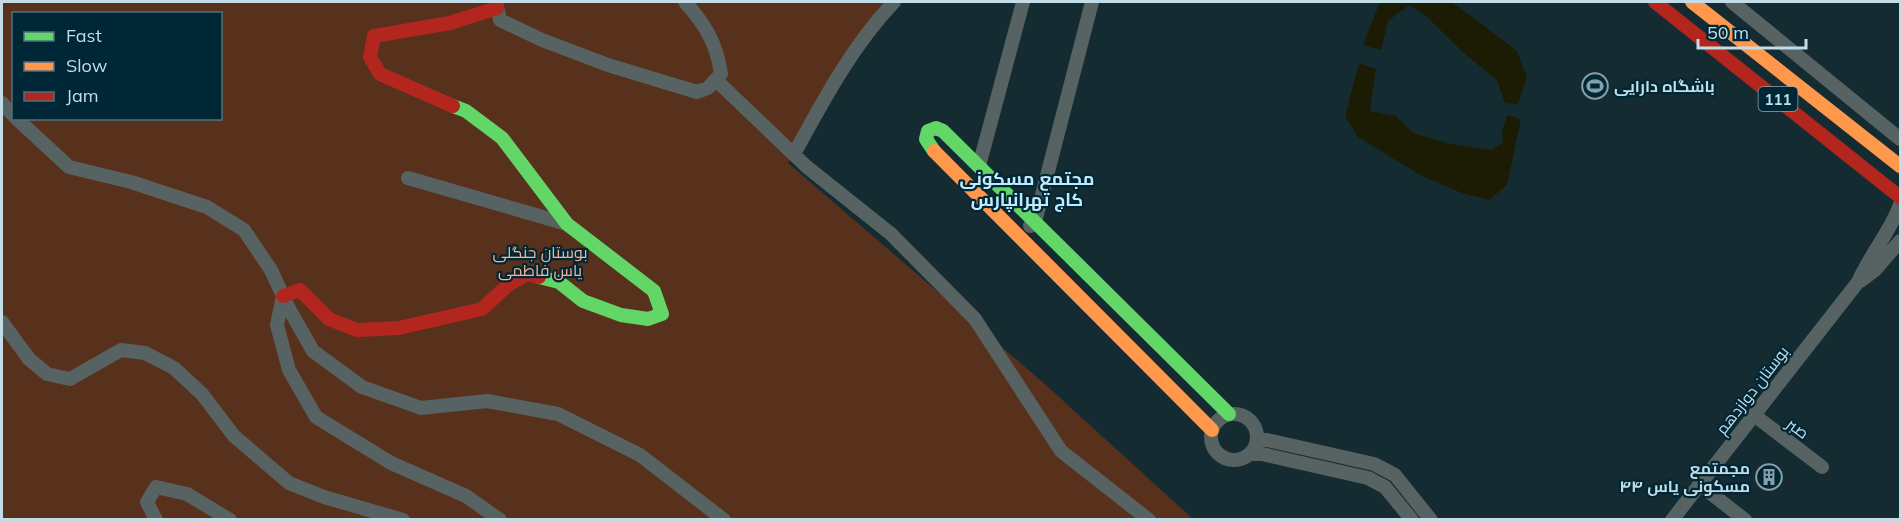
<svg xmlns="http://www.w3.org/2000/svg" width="1902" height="521" font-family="Mulish,Cairo,sans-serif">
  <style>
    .green { fill: #58311d; fill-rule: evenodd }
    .water { fill: #1c1c04 }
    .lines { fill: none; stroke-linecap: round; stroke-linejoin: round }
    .street { stroke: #576262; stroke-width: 14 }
    .fast { stroke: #63d668; stroke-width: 14 }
    .slow { stroke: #ff974d; stroke-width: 14 }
    .jam { stroke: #b3261e; stroke-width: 14 }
    .labels { text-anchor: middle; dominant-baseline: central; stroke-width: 4.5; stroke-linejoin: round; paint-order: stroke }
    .shield { fill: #002735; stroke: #88a6b2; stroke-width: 1.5 }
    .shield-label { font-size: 15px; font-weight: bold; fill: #c3dde8 }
    .poi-label { font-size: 16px; font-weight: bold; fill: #c3dde8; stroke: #002735; text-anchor: start }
    .park-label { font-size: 16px; fill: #f9b494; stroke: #002735 }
    .street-label { font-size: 16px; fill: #c3dde8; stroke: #002735 }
    .neighbourhood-label { font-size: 18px; font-weight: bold; fill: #c1ebfd; stroke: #002735 }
  </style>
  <rect width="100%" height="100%" fill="#152b32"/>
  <!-- green -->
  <path class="green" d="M 2,2 L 892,2 L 788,163 L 1047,386 L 1193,519 L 2,519 ZM 14,14 L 220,14 L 220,118 L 14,118 Z"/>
  <!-- water -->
  <path class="water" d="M 1380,2 L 1451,2 L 1474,18 L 1517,51 L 1527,77 L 1518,104 L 1505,103 L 1497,80 L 1466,55 L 1425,15 L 1409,5 L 1388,21 L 1381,50 L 1363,45 Z
    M 1359,63 L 1376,69 L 1370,111 L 1396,116 L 1413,133 L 1451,144 L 1491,150 L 1503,142 L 1502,132 L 1507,115 L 1521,119 L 1507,185 L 1489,200 L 1462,193 L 1422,176 L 1358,137 L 1345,116 Z"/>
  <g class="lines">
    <!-- street -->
    <path class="street" d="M 496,2 L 500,20 L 542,40 L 608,65 L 697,92 L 708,88 L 721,74 C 717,44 705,24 685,2
      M 1732,2 L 1900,139
      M 716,80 L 807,167 L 891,234 L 975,319 L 1061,451 L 1149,520
      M 2,103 L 14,116
      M 16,118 L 69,167 L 131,182 L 207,207 L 244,230 L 271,270 L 288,307 L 313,351 L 362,387 L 421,408 L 487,401 L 558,414 L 640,455 L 724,520
      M 794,154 C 823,101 852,46 894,2
      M 979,166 L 1023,2
      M 408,178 L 567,224
      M 1030,226 L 1035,222 L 1092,2
      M 1860,281 L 1875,270 L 1900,241
      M 283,296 L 277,325 L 289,370 L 316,417 L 391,463 L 466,496 L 500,520
      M 2,322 L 29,359 L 47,374 L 70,379 L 121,350 L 145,353 L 174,368 L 202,394 L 234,436 L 289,483 L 324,497 L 403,520
      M1211 437a23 23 0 1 1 46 0a23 23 0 1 1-46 0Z
      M 1754,415 L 1822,467
      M 1258,438 L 1374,464 L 1395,475 L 1431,520
      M 1250,454 L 1262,454 L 1368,478 L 1385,487 L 1412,520
      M 1699,484 L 1745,520
      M 156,520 L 147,502 L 156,487 L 187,494 L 230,520
      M 1672,520 L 1858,282 C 1870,255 1890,232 1900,205"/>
    <!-- fast -->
    <path class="fast" d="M 453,106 L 466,111 L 502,138 L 567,224 L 654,291 L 662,314 L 648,319 L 621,315 L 583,301 L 559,282 L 539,277
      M 934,151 L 926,139 L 928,131 L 936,128 L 943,131 L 1229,414"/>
    <!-- slow -->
    <path class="slow" d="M 1692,2 L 1900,166
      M 934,151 L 1212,430"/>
    <!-- jam -->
    <path class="jam" d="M 1655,2 L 1900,197
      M 453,106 L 380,74 L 370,57 L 374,36 L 450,23 L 497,8
      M 283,296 L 300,290 L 329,319 L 357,330 L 399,328 L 482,309 L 508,285 L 527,274 L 539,277"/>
  </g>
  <!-- icons -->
  <defs>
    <g id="stadium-ring" transform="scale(1.35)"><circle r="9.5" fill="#002735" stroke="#869fa8" stroke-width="1.5"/><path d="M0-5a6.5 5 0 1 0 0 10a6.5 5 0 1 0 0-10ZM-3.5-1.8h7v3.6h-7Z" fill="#869fa8"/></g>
    <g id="building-ring" transform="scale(1.35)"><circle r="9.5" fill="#002735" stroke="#869fa8" stroke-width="1.5"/><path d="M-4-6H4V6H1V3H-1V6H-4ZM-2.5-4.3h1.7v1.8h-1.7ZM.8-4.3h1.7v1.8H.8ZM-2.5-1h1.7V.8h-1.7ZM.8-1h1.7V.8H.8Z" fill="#869fa8"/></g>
  </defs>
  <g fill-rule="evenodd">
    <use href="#stadium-ring" x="1595" y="86"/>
    <use href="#building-ring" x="1769" y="477"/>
  </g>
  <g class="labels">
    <!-- shield labels -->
    <rect class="shield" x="1758.5" y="87" width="39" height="24" rx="4.5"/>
    <g class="shield-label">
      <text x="1778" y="99">111</text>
    </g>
    <!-- poi labels -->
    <g class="poi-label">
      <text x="1614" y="86">باشگاه دارایی</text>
      <text x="1750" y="468" text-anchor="end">مجمتمع<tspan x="1750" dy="18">مسکونی یاس ۴۴</tspan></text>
    </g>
    <!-- park labels -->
    <g class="park-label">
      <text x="540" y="252">بوستان جنگلی<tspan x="540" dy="18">یاس فاطمی</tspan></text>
    </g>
    <!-- street labels -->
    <g class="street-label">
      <text transform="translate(1752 390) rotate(-52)">بوستان دوازدهم</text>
      <text transform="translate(1798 428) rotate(37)">صبر</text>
    </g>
    <!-- neighbourhood labels -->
    <g class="neighbourhood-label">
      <text x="1027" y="178">مجتمع مسکونی<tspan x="1027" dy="21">کاج تهرانپارس</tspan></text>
    </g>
  </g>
  <!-- border -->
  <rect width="1902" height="521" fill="none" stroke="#c3dde8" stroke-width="6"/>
  <!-- legend -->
  <rect x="12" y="12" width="210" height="108" fill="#002735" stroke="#4e707d" stroke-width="1.5"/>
  <rect x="24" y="32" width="30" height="9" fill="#63d668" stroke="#4e707d" stroke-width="1.5"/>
  <text x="66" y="42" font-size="18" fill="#c3dde8">Fast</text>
  <rect x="24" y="62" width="30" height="9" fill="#ff974d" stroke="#4e707d" stroke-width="1.5"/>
  <text x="66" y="72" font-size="18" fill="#c3dde8">Slow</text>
  <rect x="24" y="92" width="30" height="9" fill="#b3261e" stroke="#4e707d" stroke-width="1.5"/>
  <text x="66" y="102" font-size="18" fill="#c3dde8">Jam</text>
  <!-- scale -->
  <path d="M1698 39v9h108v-9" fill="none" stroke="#c3dde8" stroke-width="3"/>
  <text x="1707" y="39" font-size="18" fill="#c3dde8" stroke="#002735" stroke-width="4.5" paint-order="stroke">50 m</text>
</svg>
